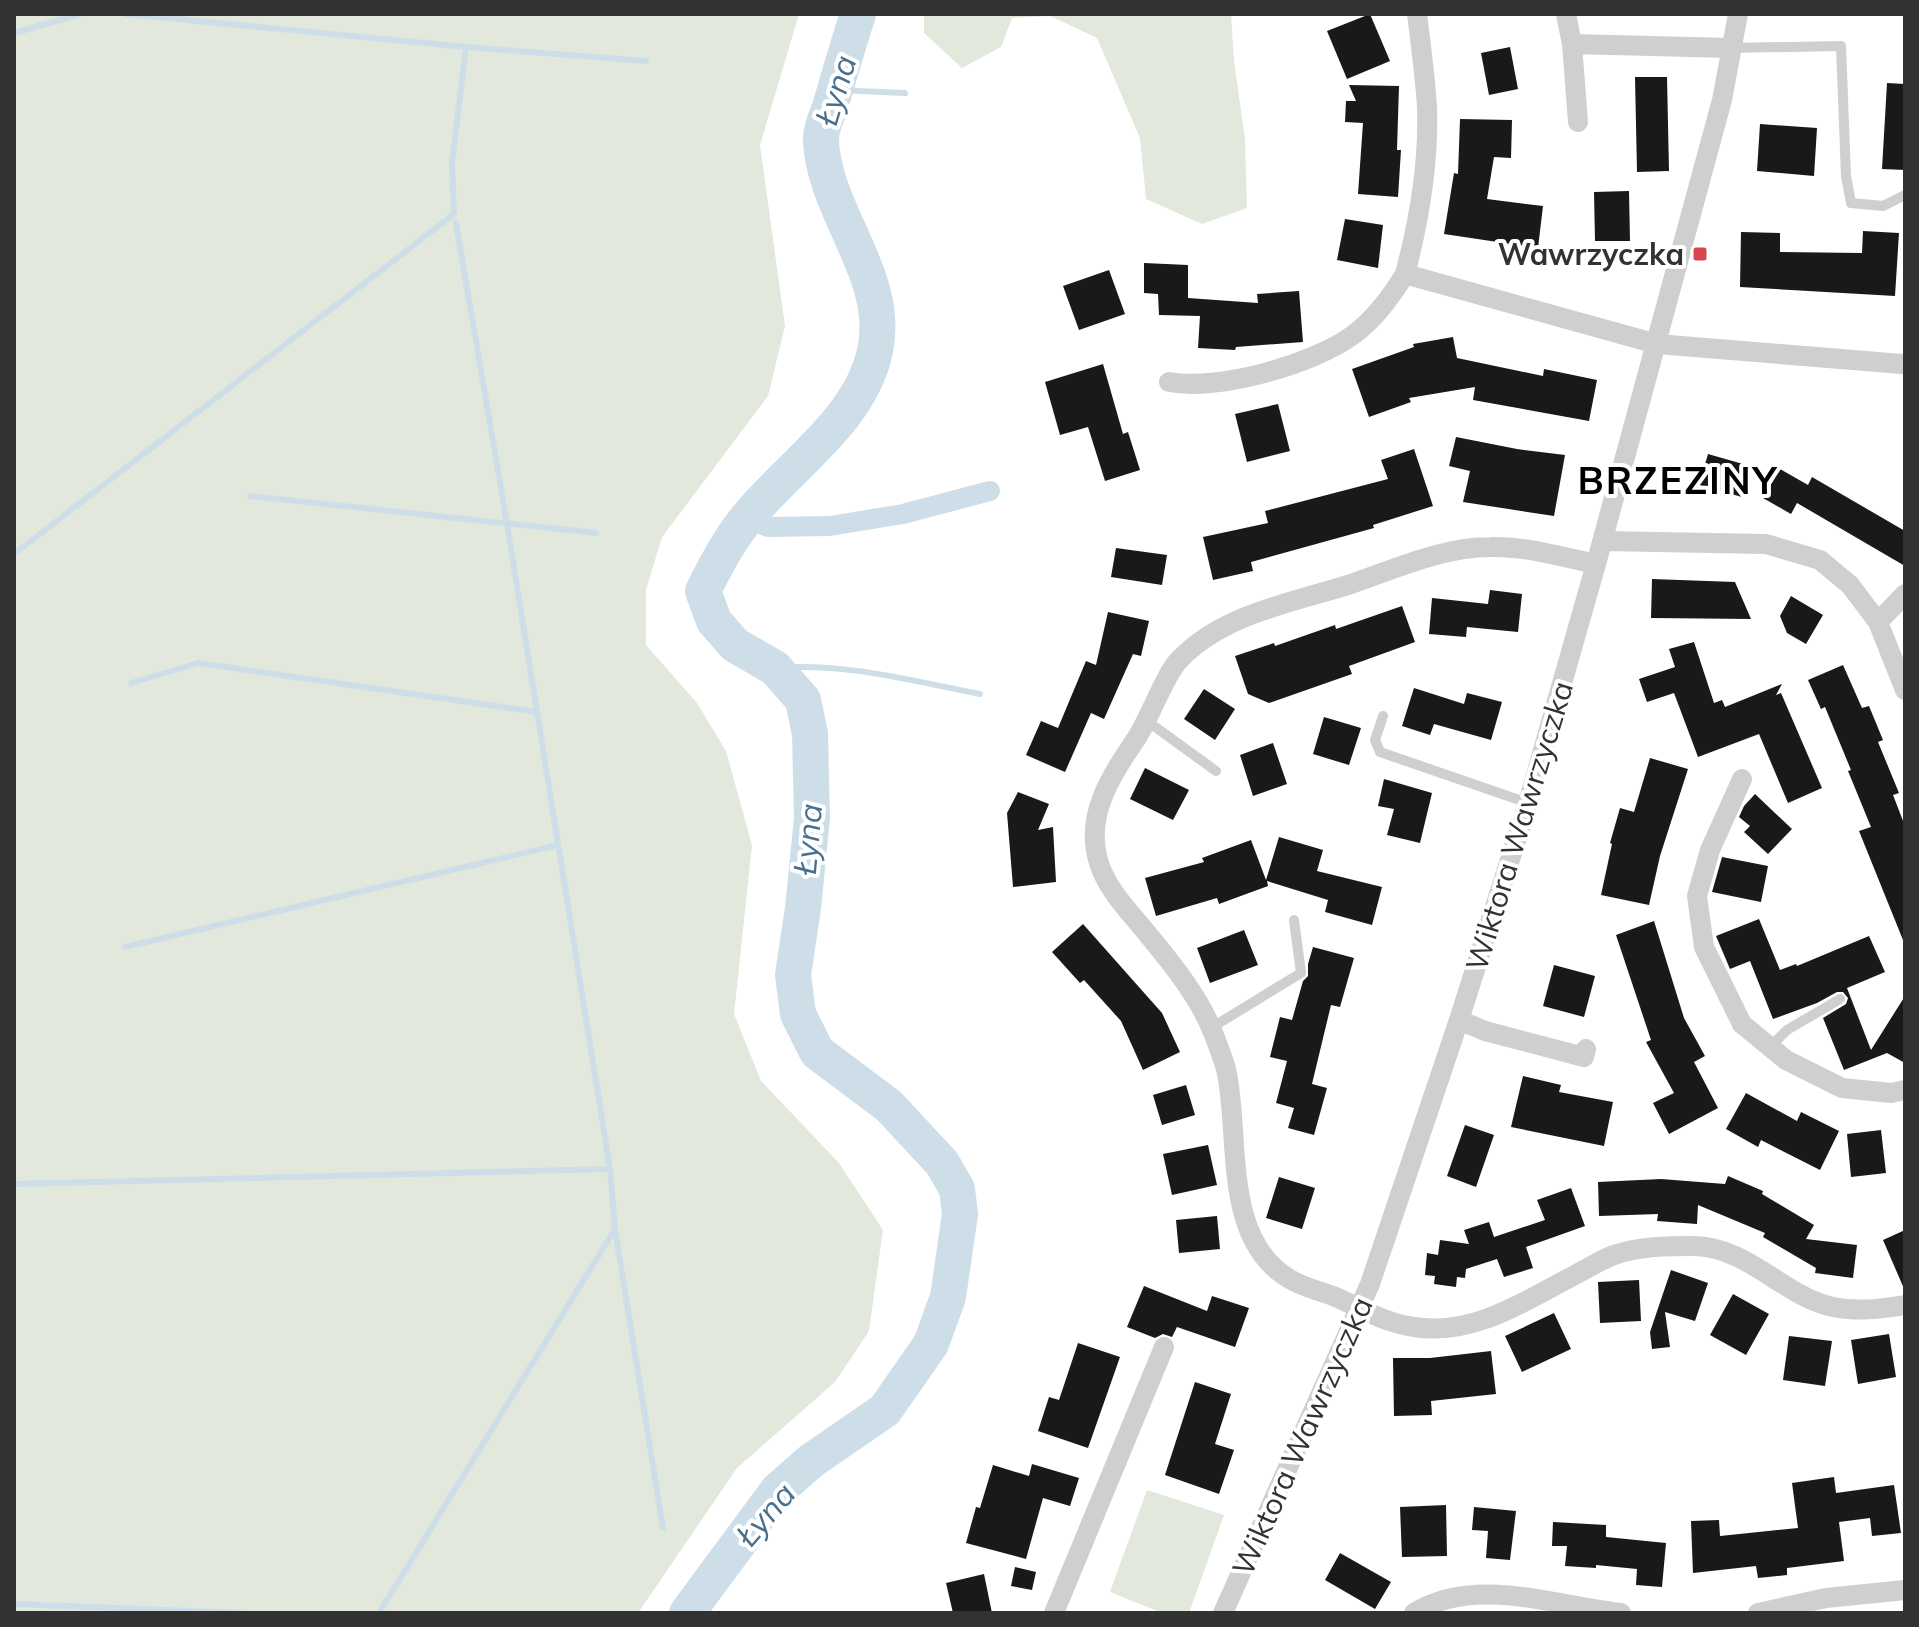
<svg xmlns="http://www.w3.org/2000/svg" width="1919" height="1627" font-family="Mulish,sans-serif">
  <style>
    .green { fill: #e2e8dc }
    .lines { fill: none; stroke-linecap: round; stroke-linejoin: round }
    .stream { stroke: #cedee9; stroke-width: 6 }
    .canal { stroke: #cedee9; stroke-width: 20 }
    .river { stroke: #cedee9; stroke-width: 36 }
    .building { fill: #191919 }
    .service { stroke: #cfcfcf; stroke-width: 10 }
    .minor { stroke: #cfcfcf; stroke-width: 20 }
    .poi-dot { fill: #d5484d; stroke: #fff; stroke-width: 3 }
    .labels { text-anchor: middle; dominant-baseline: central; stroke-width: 8; stroke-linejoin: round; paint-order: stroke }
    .poi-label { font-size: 30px; font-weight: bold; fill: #323232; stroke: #fff; text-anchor: end }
    .street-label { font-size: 30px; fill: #323232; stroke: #fff }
    .water-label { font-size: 32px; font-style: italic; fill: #47708e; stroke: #fff }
    .district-label { font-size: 38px; font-weight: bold; letter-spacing: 2px; fill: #000; stroke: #fff }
  </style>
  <rect width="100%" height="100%" fill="#fff"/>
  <!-- green -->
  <path class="green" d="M 14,14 L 799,14 L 760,145 L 785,326 L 768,396 L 662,537 L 646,590 L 646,645 L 697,703 L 726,751 L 752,845 L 734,1014 L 761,1081 L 839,1163 L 883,1230 L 869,1331 L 835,1382 L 737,1468 L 638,1613 L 14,1613 Z
    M 924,14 L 1231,14 L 1234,61 L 1245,139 L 1247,208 L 1202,224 L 1146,199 L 1140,138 L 1097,38 L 1050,16 L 1012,18 L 1001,47 L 962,68 L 924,33 Z
    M 1147,1490 L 1224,1515 L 1189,1613 L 1162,1613 L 1110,1592 Z"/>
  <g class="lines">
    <!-- stream -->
    <path class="stream" d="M 126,14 L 466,47 L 646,61
      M 14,33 L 80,14
      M 835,90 L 905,93
      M 250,496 L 596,533
      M 14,554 L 454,214 L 452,163 L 466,47
      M 775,668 C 843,662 913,681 980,694
      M 131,683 L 198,663 L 537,712
      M 125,947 L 558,845
      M 14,1184 L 610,1169
      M 615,1229 L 663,1528
      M 14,1604 L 243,1613
      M 379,1613 L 615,1229 L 610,1169 L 507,524 L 456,223"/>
    <!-- canal -->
    <path class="canal" d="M 747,518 L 768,527 L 830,526 L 903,514 L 990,491"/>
    <!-- river -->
    <path class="river" d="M 687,1613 L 778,1490 L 811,1461 L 885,1410 L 931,1344 L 948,1297 L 960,1214 L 957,1189 L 942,1163 L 889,1106 L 817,1052 L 798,1014 L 793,975 L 803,908 L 812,818 L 810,734 L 803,700 L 775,668 L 735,645 L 714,621 L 703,591 C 716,565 729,540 747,518 C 790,465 860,421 875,351 C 891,276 825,214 821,142 C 820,131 826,118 830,107 C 839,76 848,45 858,14"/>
  </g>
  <!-- building -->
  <path class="building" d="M 1370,14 L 1390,61 L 1347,79 L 1327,31 Z
    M 1510,47 L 1518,89 L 1489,95 L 1481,53 Z
    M 1635,77 L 1667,77 L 1669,171 L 1637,172 Z
    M 1887,83 L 1905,84 L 1905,170 L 1882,169 Z
    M 1349,85 L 1399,86 L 1397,150 L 1401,150 L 1398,197 L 1358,194 L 1363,123 L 1345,122 L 1346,101 L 1356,101 Z
    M 1460,119 L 1512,120 L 1511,158 L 1494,157 L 1487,199 L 1543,206 L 1538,248 L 1444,234 L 1454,173 L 1458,174 Z
    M 1760,124 L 1817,128 L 1814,176 L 1757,171 Z
    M 1629,191 L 1630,241 L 1595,241 L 1594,192 Z
    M 1345,219 L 1383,225 L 1378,268 L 1337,260 Z
    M 1863,231 L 1899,233 L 1895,296 L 1740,287 L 1741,232 L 1780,233 L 1780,252 L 1862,253 Z
    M 1144,263 L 1188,265 L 1188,298 L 1258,303 L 1257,294 L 1299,291 L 1303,342 L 1236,347 L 1235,350 L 1198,348 L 1200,316 L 1159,315 L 1158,294 L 1144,293 Z
    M 1109,270 L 1125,314 L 1079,330 L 1063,286 Z
    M 1453,337 L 1457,358 L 1543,376 L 1544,369 L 1597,380 L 1589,421 L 1473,400 L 1475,387 L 1409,398 L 1411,402 L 1369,417 L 1352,369 L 1414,347 L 1413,344 Z
    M 1103,364 L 1123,434 L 1128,432 L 1140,470 L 1105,481 L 1088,427 L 1060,435 L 1045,382 Z
    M 1278,404 L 1290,451 L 1247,462 L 1235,414 Z
    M 1456,437 L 1517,449 L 1565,455 L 1554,516 L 1463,502 L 1470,471 L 1449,466 Z
    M 1414,449 L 1433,506 L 1373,525 L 1374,528 L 1251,562 L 1253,571 L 1213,580 L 1203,537 L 1268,523 L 1265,511 L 1388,479 L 1381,460 Z
    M 1708,454 L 1750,466 L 1742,497 L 1699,485 Z
    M 1780,469 L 1808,485 L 1812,477 L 1905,531 L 1905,566 L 1797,503 L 1791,514 L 1763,498 Z
    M 1116,548 L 1167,555 L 1162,585 L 1111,577 Z
    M 1652,579 L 1735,582 L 1751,619 L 1651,618 Z
    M 1490,590 L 1522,594 L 1518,632 L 1467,627 L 1466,637 L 1429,634 L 1432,598 L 1488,604 Z
    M 1791,596 L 1823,615 L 1806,644 L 1787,633 L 1780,616 Z
    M 1402,606 L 1415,642 L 1349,666 L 1352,674 L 1269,703 L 1248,694 L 1235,656 L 1274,643 L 1275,646 L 1335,625 L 1336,629 Z
    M 1108,612 L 1149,621 L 1141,656 L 1133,654 L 1104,719 L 1091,713 L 1065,772 L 1026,755 L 1041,721 L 1058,728 L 1086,661 L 1096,665 Z
    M 1694,642 L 1714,703 L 1722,700 L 1725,707 L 1782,684 L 1776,695 L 1781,693 L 1822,788 L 1788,803 L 1759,734 L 1698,757 L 1674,693 L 1647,702 L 1639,679 L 1675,667 L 1669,649 Z
    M 1843,665 L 1862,708 L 1869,706 L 1883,740 L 1878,742 L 1899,793 L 1893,795 L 1905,826 L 1905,945 L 1859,831 L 1871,827 L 1848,771 L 1851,770 L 1825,707 L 1821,709 L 1808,680 Z
    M 1414,688 L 1464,704 L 1467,693 L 1502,702 L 1491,740 L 1434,724 L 1430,735 L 1402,726 Z
    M 1204,689 L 1235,709 L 1215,740 L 1184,719 Z
    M 1324,717 L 1361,728 L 1349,765 L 1313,754 Z
    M 1273,743 L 1287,784 L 1253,796 L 1240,755 Z
    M 1650,758 L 1688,769 L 1660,856 L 1649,905 L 1601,895 L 1612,844 L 1610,843 L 1620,808 L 1634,812 Z
    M 1145,768 L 1189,790 L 1173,820 L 1130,799 Z
    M 1384,779 L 1432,793 L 1420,843 L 1387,835 L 1394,809 L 1378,806 Z
    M 1018,792 L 1049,804 L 1038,830 L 1053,827 L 1056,882 L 1013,887 L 1007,813 Z
    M 1755,794 L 1792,829 L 1768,854 L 1744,832 L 1750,826 L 1739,817 L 1744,806 Z
    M 1279,837 L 1323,850 L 1317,871 L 1382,887 L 1372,925 L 1325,912 L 1328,900 L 1267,881 L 1268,886 L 1219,904 L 1217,898 L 1156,916 L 1145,878 L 1204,862 L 1202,858 L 1251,840 L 1266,880 Z
    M 1722,857 L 1768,866 L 1761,902 L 1712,892 Z
    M 1759,919 L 1780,970 L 1796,964 L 1797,966 L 1869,936 L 1885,972 L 1847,988 L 1871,1050 L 1905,996 L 1905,1063 L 1887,1053 L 1844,1070 L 1823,1018 L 1846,1004 L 1848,998 L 1843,992 L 1837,992 L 1817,1003 L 1773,1019 L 1750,961 L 1730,969 L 1716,936 Z
    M 1654,921 L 1684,1018 L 1705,1056 L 1694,1062 L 1718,1108 L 1669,1134 L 1653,1103 L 1674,1093 L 1646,1042 L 1651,1040 L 1616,935 Z
    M 1083,924 L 1162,1013 L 1180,1052 L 1143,1070 L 1121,1021 L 1084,980 L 1080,983 L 1052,952 Z
    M 1244,930 L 1258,965 L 1210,983 L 1197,948 Z
    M 1313,947 L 1354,958 L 1340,1007 L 1331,1005 L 1312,1084 L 1327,1088 L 1314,1135 L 1288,1128 L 1294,1108 L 1276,1103 L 1287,1061 L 1270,1057 L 1280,1017 L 1292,1020 L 1303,981 L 1308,976 L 1308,964 Z
    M 1554,965 L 1595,976 L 1584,1017 L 1543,1006 Z
    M 1523,1076 L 1561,1085 L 1559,1092 L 1613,1102 L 1604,1146 L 1511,1127 Z
    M 1186,1085 L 1195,1115 L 1162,1125 L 1153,1095 Z
    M 1746,1093 L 1797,1121 L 1801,1112 L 1839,1131 L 1820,1170 L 1761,1140 L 1758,1147 L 1726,1129 Z
    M 1465,1125 L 1494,1135 L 1476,1187 L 1447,1176 Z
    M 1881,1130 L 1886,1173 L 1851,1177 L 1847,1134 Z
    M 1208,1145 L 1217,1185 L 1172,1195 L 1163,1154 Z
    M 1728,1176 L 1763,1191 L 1762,1194 L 1814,1225 L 1806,1239 L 1857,1245 L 1853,1278 L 1815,1273 L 1816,1268 L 1763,1237 L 1765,1233 L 1698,1205 L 1697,1224 L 1657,1221 L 1658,1214 L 1599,1216 L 1598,1182 L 1661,1179 L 1725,1184 Z
    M 1279,1177 L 1315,1188 L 1302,1229 L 1266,1218 Z
    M 1571,1188 L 1585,1226 L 1526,1247 L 1533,1268 L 1504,1277 L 1497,1259 L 1466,1269 L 1465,1278 L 1457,1277 L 1456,1287 L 1434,1284 L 1435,1276 L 1425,1275 L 1427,1253 L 1438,1255 L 1440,1240 L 1469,1244 L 1464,1230 L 1489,1222 L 1494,1237 L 1545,1220 L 1537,1200 Z
    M 1217,1216 L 1220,1249 L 1179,1253 L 1176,1220 Z
    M 1905,1230 L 1905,1291 L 1883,1240 Z
    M 1671,1270 L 1708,1283 L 1695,1321 L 1665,1312 L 1670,1347 L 1652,1349 L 1650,1332 Z
    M 1639,1280 L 1641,1321 L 1600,1323 L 1598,1282 Z
    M 1144,1286 L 1207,1311 L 1212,1296 L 1249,1308 L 1235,1347 L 1177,1327 L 1172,1337 L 1163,1334 L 1155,1338 L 1127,1327 Z
    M 1733,1294 L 1769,1314 L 1746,1355 L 1710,1335 Z
    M 1554,1313 L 1571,1349 L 1522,1372 L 1505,1336 Z
    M 1889,1334 L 1896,1377 L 1858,1384 L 1851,1340 Z
    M 1789,1336 L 1832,1341 L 1825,1386 L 1783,1380 Z
    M 1078,1343 L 1120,1357 L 1088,1448 L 1038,1431 L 1049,1397 L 1059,1400 Z
    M 1491,1351 L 1496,1394 L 1431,1401 L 1432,1415 L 1394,1416 L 1393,1358 L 1430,1358 Z
    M 1195,1382 L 1231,1394 L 1215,1444 L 1234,1450 L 1219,1494 L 1165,1475 Z
    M 1032,1464 L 1079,1478 L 1070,1506 L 1043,1498 L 1026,1559 L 966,1543 L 976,1507 L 980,1508 L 993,1465 L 1029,1476 Z
    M 1834,1477 L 1836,1493 L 1894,1485 L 1901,1533 L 1872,1536 L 1870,1518 L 1839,1522 L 1844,1561 L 1787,1568 L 1787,1575 L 1758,1578 L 1756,1566 L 1693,1573 L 1691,1521 L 1719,1520 L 1720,1536 L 1798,1528 L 1792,1483 Z
    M 1446,1505 L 1447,1556 L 1402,1557 L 1400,1507 Z
    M 1474,1507 L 1516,1511 L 1510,1560 L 1486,1558 L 1488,1531 L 1472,1530 Z
    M 1553,1522 L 1606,1525 L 1606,1537 L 1666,1543 L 1662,1587 L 1636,1585 L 1637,1569 L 1596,1565 L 1596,1568 L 1565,1566 L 1567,1546 L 1552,1546 Z
    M 1340,1553 L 1391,1582 L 1375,1609 L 1325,1580 Z
    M 1015,1567 L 1036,1572 L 1032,1590 L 1011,1586 Z
    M 984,1574 L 992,1613 L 953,1613 L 946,1583 Z"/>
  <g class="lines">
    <!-- service -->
    <path class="service" d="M 1731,48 L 1841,46 L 1846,176 L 1851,203 L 1883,206 L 1905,195
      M 1383,716 L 1375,740 L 1380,752 L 1528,803
      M 1147,721 L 1216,771
      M 1211,1028 L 1301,973 L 1294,920
      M 1770,1047 L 1787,1030 L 1840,999"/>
    <!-- minor -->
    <path class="minor" d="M 1566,14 L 1572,44 L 1578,122
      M 1572,44 L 1731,48
      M 1405,274 C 1419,221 1429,163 1427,107 C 1425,76 1421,45 1417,14
      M 1169,382 C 1218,391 1312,365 1353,335 C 1375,319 1391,297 1405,274 L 1657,344 L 1902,364
      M 1603,541 L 1766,544 L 1820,560 L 1850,585 L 1878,622 L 1905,690
      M 1596,564 C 1561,557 1526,546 1490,547 C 1443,547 1395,569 1351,584 C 1292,603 1224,613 1179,660 C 1165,674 1150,718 1136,739 C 1111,776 1084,816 1099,863 C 1108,892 1132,914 1150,937 C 1174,966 1201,1000 1214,1035 C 1218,1046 1223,1058 1226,1069 C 1241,1134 1221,1237 1288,1278 C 1303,1288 1322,1291 1338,1298 C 1363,1310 1386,1323 1414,1327 C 1475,1337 1530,1298 1582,1271 C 1592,1266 1603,1259 1614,1255 C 1640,1246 1668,1246 1694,1246 C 1749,1247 1784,1297 1833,1307 C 1857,1312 1881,1309 1905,1305
      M 1878,622 L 1905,594
      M 1742,779 L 1710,850 L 1697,896 L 1704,947 L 1742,1024 L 1786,1060 L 1842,1088 L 1891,1093 L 1905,1090
      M 1459,1020 L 1485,1031 L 1584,1057 L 1586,1049
      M 1054,1613 L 1164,1347
      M 1223,1613 L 1370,1284 L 1459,1020 L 1528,803 L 1596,564 L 1722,100 L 1738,14
      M 1414,1613 C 1475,1575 1555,1606 1621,1613
      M 1758,1613 L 1826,1598 L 1905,1590"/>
  </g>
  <!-- markers -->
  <rect class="poi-dot" x="1692" y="246" width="16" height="16" rx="4"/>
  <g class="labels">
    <!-- poi labels -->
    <g class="poi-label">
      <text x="1684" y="254">Wawrzyczka</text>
    </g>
    <!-- street labels -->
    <g class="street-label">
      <text transform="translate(1519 826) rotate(-73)">Wiktora Wawrzyczka</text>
      <text transform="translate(1302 1436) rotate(-66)">Wiktora Wawrzyczka</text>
    </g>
    <!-- water labels -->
    <g class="water-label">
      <text transform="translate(835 90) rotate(-73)">Łyna</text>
      <text transform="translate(807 839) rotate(-85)">Łyna</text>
      <text transform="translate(765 1514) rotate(-49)">Łyna</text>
    </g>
    <!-- district labels -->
    <g class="district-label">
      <text x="1678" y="480">BRZEZINY</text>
    </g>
  </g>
  <!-- border -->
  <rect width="1919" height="1627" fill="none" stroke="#323232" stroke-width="32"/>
</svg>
